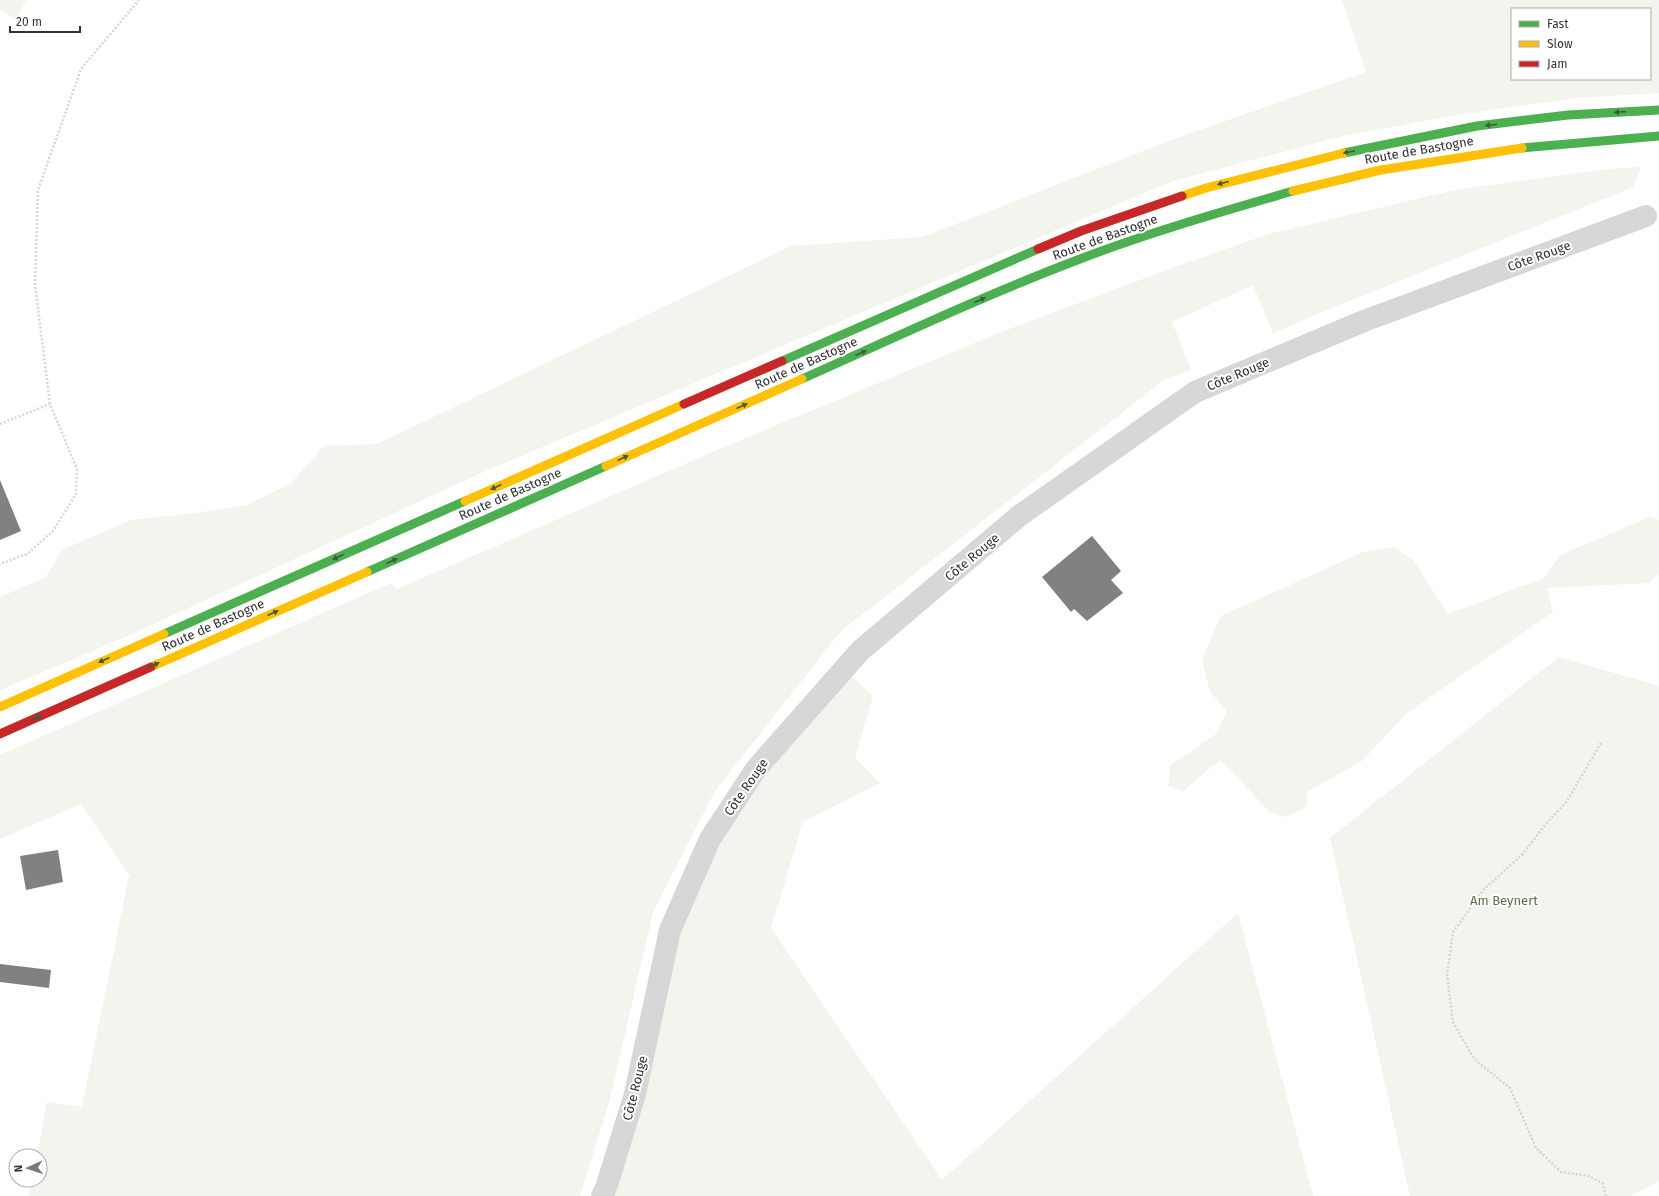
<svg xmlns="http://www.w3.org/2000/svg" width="1659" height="1196" font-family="'Fira Sans',sans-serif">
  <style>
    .green { fill: #f1f5ed; fill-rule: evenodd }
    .building { fill: #818181 }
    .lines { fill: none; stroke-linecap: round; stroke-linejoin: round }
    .path { stroke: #d6d6d6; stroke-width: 2.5; stroke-dasharray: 2 2; stroke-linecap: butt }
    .street { stroke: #d7d7d7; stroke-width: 22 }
    .fast { stroke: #4caf50; stroke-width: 9 }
    .slow { stroke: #ffc107; stroke-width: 9 }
    .jam { stroke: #c62828; stroke-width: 9 }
    .oneway { fill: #3c5e3d }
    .labels { text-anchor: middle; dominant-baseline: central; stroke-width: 4; stroke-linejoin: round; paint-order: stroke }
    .street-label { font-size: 13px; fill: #333; stroke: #fff }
    .park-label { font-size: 13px; fill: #56703f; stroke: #fff }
  </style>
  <rect width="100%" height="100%" fill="#fff"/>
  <!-- green -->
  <path class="green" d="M 0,0 L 26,0 L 16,20 L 0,9 Z
    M 1342,0 L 1659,0 L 1659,93 L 1577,98 L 1462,114 L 1343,136 L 1173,181 L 481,473 L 121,639 L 0,690 L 0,597 L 45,578 L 62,550 L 131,520 L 196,513 L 247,505 L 290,484 L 324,446 L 377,444 L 791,246 L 923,237 L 1174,139 L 1366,72 ZM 1512,9 L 1650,9 L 1650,79 L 1512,79 Z
    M 1641,167 L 1633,187 L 1324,311 L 1273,333 L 1253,285 L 1172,322 L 1191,370 L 1164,380 L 841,631 L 715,791 L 653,912 L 610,1099 L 580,1196 L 29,1196 L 32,1180 L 40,1180 L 40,1156 L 37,1156 L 47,1102 L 82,1107 L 129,875 L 81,804 L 0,839 L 0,755 L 391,583 L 397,589 L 724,447 L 999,333 L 1172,268 L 1269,234 L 1455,190 L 1606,169 Z
    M 1650,517 L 1659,520 L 1659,574 L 1648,583 L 1547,588 L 1553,612 L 1407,713 L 1363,760 L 1307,792 L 1307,806 L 1287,817 L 1270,812 L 1220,760 L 1183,791 L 1168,786 L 1170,766 L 1216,734 L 1227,711 L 1210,692 L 1202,659 L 1221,616 L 1363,552 L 1393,547 L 1413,560 L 1448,614 L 1544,578 L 1560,555 Z
    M 1559,657 L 1659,686 L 1659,1181 L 1631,1196 L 1410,1196 L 1330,838 Z
    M 844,670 L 873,696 L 855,758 L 880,783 L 803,822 L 771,928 L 942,1180 L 1238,913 L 1313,1196 L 602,1196 L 670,930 L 710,839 Z"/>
  <!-- building -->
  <path class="building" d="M 0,480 L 21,531 L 0,540 Z
    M 1092,536 L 1121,571 L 1111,580 L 1123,593 L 1087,621 L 1074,609 L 1071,612 L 1042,577 Z
    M 58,850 L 63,882 L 26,890 L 20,856 Z
    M 0,964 L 51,970 L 49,988 L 0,982 Z"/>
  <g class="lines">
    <!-- path -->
    <path class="path" d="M 50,404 L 35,285 L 38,190 L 81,69 L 139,0
      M 0,424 L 50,404 L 77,469 L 76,494 L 53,531 L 27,554 L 0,564
      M 1601,743 L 1567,801 L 1545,825 L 1523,854 L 1483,890 L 1453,932 L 1447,975 L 1453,1022 L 1474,1059 L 1510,1088 L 1536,1148 L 1561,1172 L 1589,1176 L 1603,1184 L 1606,1196"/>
    <!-- street -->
    <path class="street" d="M 602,1196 L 606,1188 L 635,1094 L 670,930 L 710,839 L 756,769 L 860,651 L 1019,516 L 1195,392 L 1364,321 L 1646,216"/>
    <!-- fast -->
    <path class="fast" d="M 1522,148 L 1659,136
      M 1344,153 L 1477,126 L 1568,115 L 1659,110
      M 782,361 L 1038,249
      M 802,379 C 894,338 985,295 1080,259 C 1150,232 1221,212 1293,191
      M 367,572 L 606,466
      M 164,634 L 465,501"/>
    <!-- slow -->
    <path class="slow" d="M 1293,191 L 1381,170 L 1522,148
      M 1182,196 L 1206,188 L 1344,153
      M 606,466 L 802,379
      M 465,501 L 684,404
      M 151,667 L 367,572
      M 0,707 L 164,634"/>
    <!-- jam -->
    <path class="jam" d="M 1038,249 L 1081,231 L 1182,196
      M 684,404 L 782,361
      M 0,734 L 151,667"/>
  </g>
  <!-- one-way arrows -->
  <defs><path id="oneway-solid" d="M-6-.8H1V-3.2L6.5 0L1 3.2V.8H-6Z"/></defs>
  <g class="oneway">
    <use href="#oneway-solid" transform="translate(1620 112) rotate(176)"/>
    <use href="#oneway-solid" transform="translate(1491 125) rotate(173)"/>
    <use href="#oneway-solid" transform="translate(1349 152) rotate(169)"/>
    <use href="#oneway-solid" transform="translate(1223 183) rotate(165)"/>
    <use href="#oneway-solid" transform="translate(980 300) rotate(-24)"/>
    <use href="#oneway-solid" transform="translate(861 353) rotate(-24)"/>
    <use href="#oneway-solid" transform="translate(742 406) rotate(-24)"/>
    <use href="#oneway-solid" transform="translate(623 458) rotate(-24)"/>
    <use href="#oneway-solid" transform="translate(496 487) rotate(156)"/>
    <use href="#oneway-solid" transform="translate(338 557) rotate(156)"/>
    <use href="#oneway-solid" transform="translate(392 561) rotate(-24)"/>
    <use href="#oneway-solid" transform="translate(273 613) rotate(-24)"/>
    <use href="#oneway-solid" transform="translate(104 660) rotate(156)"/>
    <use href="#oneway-solid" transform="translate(154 665) rotate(-24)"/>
    <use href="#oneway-solid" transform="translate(36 718) rotate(-24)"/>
  </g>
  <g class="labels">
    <!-- street labels -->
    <g class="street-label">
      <text transform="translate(1419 150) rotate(-10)">Route de Bastogne</text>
      <text transform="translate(1105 237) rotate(-20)">Route de Bastogne</text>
      <text transform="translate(1539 256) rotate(-20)">Côte Rouge</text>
      <text transform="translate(806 363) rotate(-24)">Route de Bastogne</text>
      <text transform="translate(1238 374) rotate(-23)">Côte Rouge</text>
      <text transform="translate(510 494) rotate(-24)">Route de Bastogne</text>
      <text transform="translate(972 557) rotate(-40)">Côte Rouge</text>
      <text transform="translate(213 625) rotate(-24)">Route de Bastogne</text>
      <text transform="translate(746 787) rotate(-55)">Côte Rouge</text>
      <text transform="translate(635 1088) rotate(-76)">Côte Rouge</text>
    </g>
    <!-- park labels -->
    <g class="park-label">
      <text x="1504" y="900">Am Beynert</text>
    </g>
  </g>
  <!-- legend -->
  <rect x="1511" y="8" width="140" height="72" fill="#ffffff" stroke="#adadad"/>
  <rect x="1519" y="21" width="20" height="6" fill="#4caf50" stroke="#adadad"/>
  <text x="1547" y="28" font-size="12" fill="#333333">Fast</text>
  <rect x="1519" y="41" width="20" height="6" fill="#ffc107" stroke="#adadad"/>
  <text x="1547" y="48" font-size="12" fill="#333333">Slow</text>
  <rect x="1519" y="61" width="20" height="6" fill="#c62828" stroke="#adadad"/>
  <text x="1547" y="68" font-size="12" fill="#333333">Jam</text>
  <!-- north arrow -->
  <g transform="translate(28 1168) rotate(267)"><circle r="19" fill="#ffffff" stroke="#adadad"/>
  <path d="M0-3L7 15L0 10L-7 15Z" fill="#7a7a7a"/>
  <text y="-6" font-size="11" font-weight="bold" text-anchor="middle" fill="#333333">N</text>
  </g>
  <!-- scale -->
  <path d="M10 26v6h70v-6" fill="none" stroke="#333333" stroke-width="2"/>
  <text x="16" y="26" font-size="12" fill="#333333" stroke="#ffffff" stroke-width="3" paint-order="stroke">20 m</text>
</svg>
